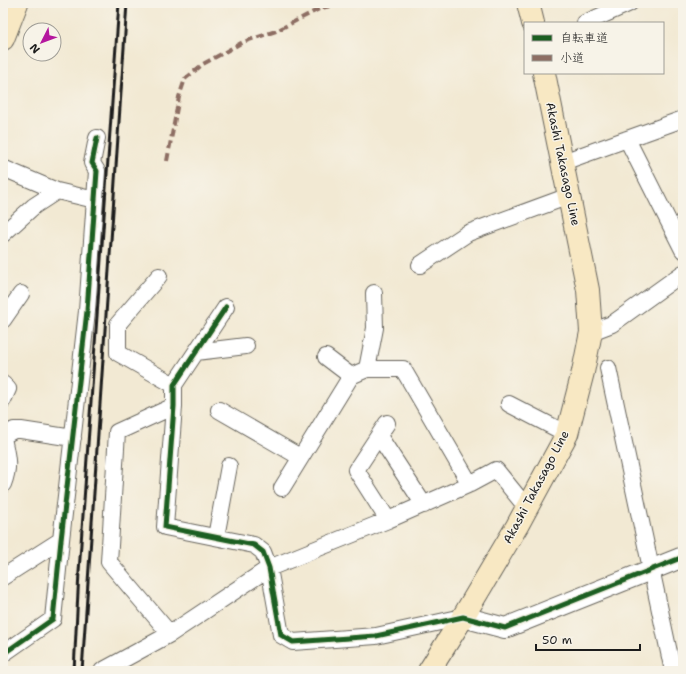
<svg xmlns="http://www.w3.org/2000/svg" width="686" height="674" font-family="'Shantell Sans','Klee One',sans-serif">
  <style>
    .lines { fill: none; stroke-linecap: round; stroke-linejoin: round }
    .minor-casing { stroke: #67645c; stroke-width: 18 }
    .tertiary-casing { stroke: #67645c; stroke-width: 22 }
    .secondary-casing { stroke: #67645c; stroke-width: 24 }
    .minor { stroke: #fff; stroke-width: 16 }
    .tertiary { stroke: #fff; stroke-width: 20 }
    .secondary { stroke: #f8e8c3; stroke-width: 22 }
    .rail { stroke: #1c1c1c; stroke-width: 3 }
    .quiet { stroke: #8d6e63; stroke-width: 4; stroke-dasharray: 8 4; stroke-linecap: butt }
    .cycleway-casing { stroke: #f7f3e8; stroke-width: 8 }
    .cycleway { stroke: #1b5e20; stroke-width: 5 }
    .labels { text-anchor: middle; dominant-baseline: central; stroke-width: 3; stroke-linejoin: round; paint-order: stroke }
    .street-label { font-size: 12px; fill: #1c1c1c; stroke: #f7f3e8 }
  </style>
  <rect width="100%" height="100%" fill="#f7f3e8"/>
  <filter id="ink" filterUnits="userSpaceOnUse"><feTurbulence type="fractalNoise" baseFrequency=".025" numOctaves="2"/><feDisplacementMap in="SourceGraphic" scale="8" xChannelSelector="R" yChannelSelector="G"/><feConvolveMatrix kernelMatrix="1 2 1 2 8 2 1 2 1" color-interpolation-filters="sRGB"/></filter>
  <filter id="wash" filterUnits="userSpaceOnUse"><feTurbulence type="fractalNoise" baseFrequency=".012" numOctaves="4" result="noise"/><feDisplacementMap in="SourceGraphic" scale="16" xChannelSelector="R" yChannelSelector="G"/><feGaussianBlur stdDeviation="0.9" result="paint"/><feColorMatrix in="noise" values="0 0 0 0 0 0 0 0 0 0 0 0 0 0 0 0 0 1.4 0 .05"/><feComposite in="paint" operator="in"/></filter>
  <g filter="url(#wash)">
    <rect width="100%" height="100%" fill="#f2e9d3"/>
  </g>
  <g filter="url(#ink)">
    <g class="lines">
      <!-- minor casing -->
      <g class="minor-casing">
        <path id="minor" d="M 585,23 L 630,3
          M 627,139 L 683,250
          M 563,162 L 683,119
          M 3,168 L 57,191 L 95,200
          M 3,234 L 34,206 L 57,191
          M 420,265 L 468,233 L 569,196
          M 159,276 L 118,324 L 118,353 L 174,385
          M 226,307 L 174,385 L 174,406 L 165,527 L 254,545 L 263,552 L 269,568 L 281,635 L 293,642 L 376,636 L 463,617
          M 3,320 L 21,294
          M 591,332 L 612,324 L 683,273
          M 196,352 L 246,346
          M 326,357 L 351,376
          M 608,368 L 673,671
          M 367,369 L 375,328 L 374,293
          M 3,384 L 8,389 L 3,400
          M 509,404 L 567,434
          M 219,410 L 300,457
          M 387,423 L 356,470 L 388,520
          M 3,436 L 14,430 L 21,430 L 73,438
          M 379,436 L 424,505
          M 3,438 C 7,457 10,466 3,484
          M 282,488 L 351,376 L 367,369 L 403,369 L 470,484
          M 216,537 L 229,466
          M 3,577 L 61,540
          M 170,634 L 109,562 L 117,432 L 174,406
          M 3,654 L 53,619 L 61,540 L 87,311 L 97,171 L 92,163 L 97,138
          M 102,671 L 170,634 L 269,568 L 388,520 L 470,484 L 496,470 L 527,508"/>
      </g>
      <!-- tertiary casing -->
      <g class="tertiary-casing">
        <path id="tertiary" d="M 463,617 L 505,628 L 683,557"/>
      </g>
      <!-- secondary casing -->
      <g class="secondary-casing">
        <path id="secondary" d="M 528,3 L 533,23
          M 3,39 L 17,3
          M 429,671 L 463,617 L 517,526 L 567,434 L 583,372 L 591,332 L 588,290 L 544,73"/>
      </g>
      <!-- minor -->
      <use href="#minor" class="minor"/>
      <!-- tertiary -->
      <use href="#tertiary" class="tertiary"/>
      <!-- secondary -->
      <use href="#secondary" class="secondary"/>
      <!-- rail -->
      <path class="rail" d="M 74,671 L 79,572 L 119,3
        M 82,671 L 127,3"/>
      <!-- quiet -->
      <path class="quiet" d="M 167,161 L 179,97 L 185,79 L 203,64 L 243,42 L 276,31 L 321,8 L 344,3"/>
      <!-- cycleway casing -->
      <g class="cycleway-casing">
        <path id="cycleway" d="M 226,307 L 174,385 L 174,406 L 165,527 L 254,545 L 263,552 L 269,568 L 281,635 L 293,642 L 376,636 L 463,617 L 505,628 L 683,557
          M 3,654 L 53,619 L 61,540 L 87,311 L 97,171 L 92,163 L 97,138"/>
      </g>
      <!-- cycleway -->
      <use href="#cycleway" class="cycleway"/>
    </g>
  </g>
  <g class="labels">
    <!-- street labels -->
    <g class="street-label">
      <text transform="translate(563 164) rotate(78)">Akashi Takasago Line</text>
      <text transform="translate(536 487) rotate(-62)">Akashi Takasago Line</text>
    </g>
  </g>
  <!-- margin -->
  <rect width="686" height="674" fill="none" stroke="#f7f3e8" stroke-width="16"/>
  <!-- legend -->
  <rect x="524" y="22" width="140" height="52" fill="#f7f3e8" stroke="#9f9d96"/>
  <rect x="532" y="35" width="20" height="6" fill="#1b5e20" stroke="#9f9d96"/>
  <text x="560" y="42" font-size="12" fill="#1c1c1c">自転車道</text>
  <rect x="532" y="55" width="20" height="6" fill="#8d6e63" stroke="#9f9d96"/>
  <text x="560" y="62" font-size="12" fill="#1c1c1c">小道</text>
  <!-- north arrow -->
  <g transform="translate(42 42) rotate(228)"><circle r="19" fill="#f7f3e8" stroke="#9f9d96"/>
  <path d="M0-3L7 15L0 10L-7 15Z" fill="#b5179e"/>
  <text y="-6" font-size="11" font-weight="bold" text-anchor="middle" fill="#1c1c1c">N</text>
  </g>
  <!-- scale -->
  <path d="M536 644v6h104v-6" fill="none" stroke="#1c1c1c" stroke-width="2"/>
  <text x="542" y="644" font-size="12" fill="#1c1c1c" stroke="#f7f3e8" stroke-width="3" paint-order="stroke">50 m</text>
</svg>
